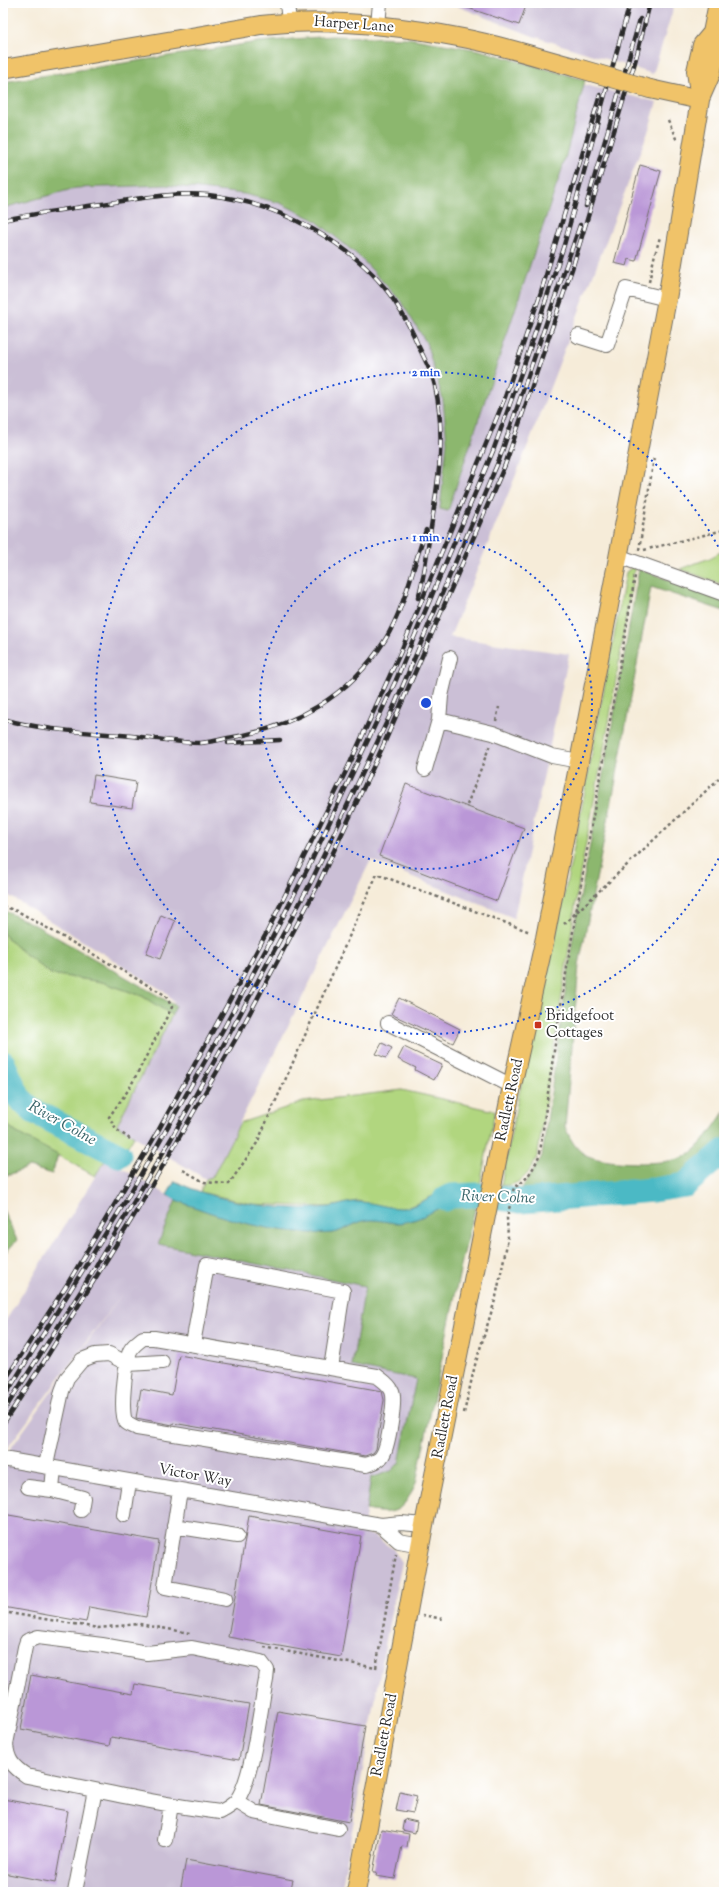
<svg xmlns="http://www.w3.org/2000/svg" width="727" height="1895" font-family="'Sorts Mill Goudy',serif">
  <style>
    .industrial { fill: #cbbfd6 }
    .green { fill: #b1d67f; stroke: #6e8055 }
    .forest { fill: #8cb76e; stroke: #5c714c }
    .water { fill: #4cb9c5; stroke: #3c7278 }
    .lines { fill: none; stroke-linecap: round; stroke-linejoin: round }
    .river { stroke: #4cb9c5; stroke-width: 25 }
    .building { fill: #ba97d7 }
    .minor-casing { stroke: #726f68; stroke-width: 16 }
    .major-casing { stroke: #726f68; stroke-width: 20 }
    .path { stroke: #726f68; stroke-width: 2.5; stroke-dasharray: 3 3; stroke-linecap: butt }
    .minor { stroke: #fff; stroke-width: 14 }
    .major { stroke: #f0c369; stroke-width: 18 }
    .rail-casing { stroke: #2b2b2b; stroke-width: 4.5 }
    .rail { stroke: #fff; stroke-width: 3; stroke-dasharray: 9; stroke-linecap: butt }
    .major-bridge-casing { stroke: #726f68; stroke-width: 20; stroke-linecap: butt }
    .major-bridge { stroke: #f0c369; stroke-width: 18 }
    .ring { fill: none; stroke: #1d4ed8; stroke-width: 2; stroke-dasharray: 2 4 }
    .poi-dot { fill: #c8321e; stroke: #fff; stroke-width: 1.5 }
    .labels { text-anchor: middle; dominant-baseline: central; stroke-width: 4; stroke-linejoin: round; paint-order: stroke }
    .street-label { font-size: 15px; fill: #2b2b2b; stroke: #fff }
    .poi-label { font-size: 15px; fill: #2b2b2b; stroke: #fff; text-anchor: start }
    .water-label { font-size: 16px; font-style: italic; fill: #386469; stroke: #fff }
    .centre { fill: #1d4ed8; stroke: #fff; stroke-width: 2 }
    .ring-label { font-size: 12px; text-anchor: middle; font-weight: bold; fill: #1d4ed8; stroke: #fff; stroke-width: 4; stroke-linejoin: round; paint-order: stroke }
  </style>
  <rect width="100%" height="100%" fill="#fff"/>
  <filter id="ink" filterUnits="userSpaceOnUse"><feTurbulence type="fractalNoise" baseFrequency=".025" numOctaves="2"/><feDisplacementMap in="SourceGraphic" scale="8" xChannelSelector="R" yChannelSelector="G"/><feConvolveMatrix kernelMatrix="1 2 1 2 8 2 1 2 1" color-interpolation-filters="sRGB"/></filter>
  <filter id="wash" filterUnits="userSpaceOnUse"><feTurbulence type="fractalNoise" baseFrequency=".012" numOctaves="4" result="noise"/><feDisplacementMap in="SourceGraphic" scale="16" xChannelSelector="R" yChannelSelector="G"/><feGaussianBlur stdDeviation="0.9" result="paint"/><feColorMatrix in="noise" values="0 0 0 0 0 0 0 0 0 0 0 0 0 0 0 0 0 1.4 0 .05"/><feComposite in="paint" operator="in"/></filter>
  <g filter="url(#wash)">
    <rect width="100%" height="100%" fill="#f6ecd9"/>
    <!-- industrial -->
    <path class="industrial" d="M 449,3 L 540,3 L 539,11 L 541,3 L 675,3 L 653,74 L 533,36 Z
      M 533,73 L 657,102 L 649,129 L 526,450 L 450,637 L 569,654 L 514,918 L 371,860 L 213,1176 L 206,1179 L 117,1126 L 176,1006 L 167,993 L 3,892 L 3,98 Z
      M 106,1159 L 176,1200 L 158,1244 L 365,1286 L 352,1366 L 416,1379 L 399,1463 L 391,1471 L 371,1479 L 363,1532 L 374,1536 L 393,1549 L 402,1563 L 392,1607 L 341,1892 L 3,1892 L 3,1459 L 124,1291 L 3,1454 L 3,1325 Z"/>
    <!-- green -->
    <path class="green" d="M 724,550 L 724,585 L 680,569 L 710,558 Z
      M 635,565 L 609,722 L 580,875 L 538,1153 C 533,1170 520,1188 501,1185 L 518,1098 L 549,967 L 577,833 L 626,572 Z
      M 3,933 L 14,945 L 51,974 L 102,982 L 142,996 L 172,1015 L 117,1125 L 134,1136 L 116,1165 L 106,1159 L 95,1176 L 17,1133 L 3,1121 Z
      M 402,1090 L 495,1111 L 479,1190 L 463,1189 L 446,1191 L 406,1208 L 394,1208 L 357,1201 L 329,1207 L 252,1204 L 200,1192 L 206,1179 L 213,1176 L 240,1123 L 303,1102 Z"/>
    <!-- forest -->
    <path class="forest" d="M 332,36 L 408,38 L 479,50 L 585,80 L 564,163 L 448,511 L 440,509 L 447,442 L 443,400 L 426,342 L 400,300 L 360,257 L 315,220 L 280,203 L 244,194 L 165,185 L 76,188 L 3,208 L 3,82 L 258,42 Z
      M 639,569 L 724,600 L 724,611 L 651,587 L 615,785 L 579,965 L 565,1127 C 570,1138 574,1147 584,1154 C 601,1165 669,1166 686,1156 C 701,1147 714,1127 724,1112 L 724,1145 L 682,1183 L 519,1196 C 522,1184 536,1168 542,1156 L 573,936 L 611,731 Z
      M 3,910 L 37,926 L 176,1006 L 172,1015 L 142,996 L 102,982 L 51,974 L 14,945 L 3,933 Z
      M 3,1121 L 17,1133 L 58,1155 L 52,1174 L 29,1167 L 3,1177 Z
      M 176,1200 C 217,1216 256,1229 299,1232 C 310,1233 322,1234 332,1233 C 346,1231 355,1221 369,1220 C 381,1219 393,1225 405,1222 C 434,1217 441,1197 476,1205 L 462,1261 L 416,1483 C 403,1511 397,1516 366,1510 L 371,1478 L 391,1471 L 399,1463 L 416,1379 L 352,1366 L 365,1286 L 158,1244 Z
      M 3,1210 L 17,1240 L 3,1255 Z"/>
    <!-- water -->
    <path class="water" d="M 175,1181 C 214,1202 285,1212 329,1207 C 339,1206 349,1201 359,1202 C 374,1202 389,1209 404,1208 C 415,1207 425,1199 435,1195 C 449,1188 464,1189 479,1190 L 476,1205 C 441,1197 434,1217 405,1222 C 393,1225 381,1219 369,1220 C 355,1221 346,1231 332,1233 C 322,1234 310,1233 299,1232 C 256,1229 217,1216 176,1200 L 167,1195 Z"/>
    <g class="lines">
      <!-- river -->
      <path class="river" d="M 3,1063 L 19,1098 L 33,1111 L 119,1155
        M 445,1199 L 451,1196 L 478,1195 L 521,1201 L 653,1190 L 685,1185 L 724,1151"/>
    </g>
    <g id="blocks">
      <!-- building -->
      <path class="building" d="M 460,3 L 527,3 L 519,25 L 459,5 Z
        M 640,165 L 661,171 L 636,261 L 629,259 L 627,266 L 614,263 Z
        M 94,775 L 136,782 L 132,808 L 90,802 Z
        M 406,784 L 524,828 L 497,901 L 379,856 Z
        M 161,915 L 175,921 L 160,959 L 146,954 Z
        M 399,998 L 460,1029 L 453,1043 L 391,1014 Z
        M 382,1043 L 392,1048 L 386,1058 L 376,1054 Z
        M 404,1047 L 442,1065 L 434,1080 L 415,1070 L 416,1068 L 398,1059 Z
        M 179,1355 L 382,1391 L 384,1400 L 376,1449 L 373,1453 L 365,1456 L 173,1423 L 173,1425 L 136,1418 L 141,1389 L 172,1395 Z
        M 3,1514 L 159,1541 L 146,1617 L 89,1607 L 86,1622 L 3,1607 Z
        M 249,1516 L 361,1536 L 341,1657 L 228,1637 Z
        M 31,1675 L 133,1694 L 135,1684 L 249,1704 L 239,1760 L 111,1737 L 109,1746 L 21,1729 Z
        M 278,1711 L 365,1726 L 349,1822 L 261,1805 Z
        M 400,1792 L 417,1796 L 413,1813 L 396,1810 Z
        M 3,1799 L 68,1811 L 55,1883 L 3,1873 Z
        M 404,1819 L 417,1822 L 415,1833 L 402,1830 Z
        M 381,1829 L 409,1834 L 407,1847 L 402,1846 L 395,1879 L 376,1876 L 377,1872 L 373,1872 Z
        M 186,1860 L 293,1880 L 290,1892 L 180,1892 Z"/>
    </g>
  </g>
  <g filter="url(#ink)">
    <use href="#blocks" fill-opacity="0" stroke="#726f68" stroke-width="1"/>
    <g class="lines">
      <!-- minor casing -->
      <g class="minor-casing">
        <path id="minor" d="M 287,3 L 289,22
          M 378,25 L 380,3
          M 578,336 L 607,345 L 626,289 L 667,299
          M 618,556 L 724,594
          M 439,720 L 441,696 L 450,658
          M 425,769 L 439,720 L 493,733 L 552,756 L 579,761
          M 388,1023 L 512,1086
          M 143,1338 L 154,1338 L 377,1376 C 382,1380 389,1384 392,1391 C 396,1400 388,1448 382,1456 C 379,1461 372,1463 366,1465 L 137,1428 C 133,1426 128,1424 126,1422 C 119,1413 126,1362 130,1351 C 133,1345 138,1342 143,1338 Z
          M 193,1344 L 207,1265 L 343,1291 L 331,1368
          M 3,1459 L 381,1525
          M 46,1465 L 62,1391 L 67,1378 L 82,1360 L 95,1355 L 109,1354 L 128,1364 L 162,1362
          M 28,1487 L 52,1490 L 54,1468
          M 52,1490 L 83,1498 L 81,1510
          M 180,1490 L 165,1587 L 225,1599
          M 124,1515 L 129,1482
          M 174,1526 L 237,1536
          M 421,1545 L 399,1541 L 381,1525 L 401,1523 L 424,1525
          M 38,1637 L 102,1645 L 147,1653 L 192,1648 L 261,1662 L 267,1670 L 266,1680 C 260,1710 253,1777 237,1800 C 233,1805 226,1809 220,1812 C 155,1804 91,1789 27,1776 C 13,1767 7,1760 6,1744 L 25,1647 L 27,1641 Z
          M 236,1801 L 254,1812 L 338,1829
          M 165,1840 L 171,1805
          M 75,1892 L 95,1790"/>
      </g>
      <!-- major casing -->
      <g class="major-casing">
        <path id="major" d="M 3,69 L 261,25 C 328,18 397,25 463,38 C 500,45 537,57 574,67
          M 650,89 L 700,100
          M 700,99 L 711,74 L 717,46 L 712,33
          M 356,1892 L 424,1525 L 512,1086 L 545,938 L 597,669 L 667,299 L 700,100 L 696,71 L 702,45 L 712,33 L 718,3"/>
      </g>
      <!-- path -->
      <path class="path" d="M 668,120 L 677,141
        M 649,282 L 654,258 L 660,237
        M 639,550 L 654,458
        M 644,550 L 724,530
        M 496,721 L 499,707
        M 467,805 L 490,745
        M 3,906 L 19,912 L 165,995 L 172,1007 L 129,1089 L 109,1117 L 117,1130 L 130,1139
        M 564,924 L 724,774
        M 183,1170 L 204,1182 L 229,1184 L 257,1143 L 377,874 L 530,932
        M 464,1413 L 475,1365 L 496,1297 L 508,1239 L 507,1218 L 514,1187 C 526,1183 536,1165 540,1153 C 564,960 603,769 635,576
        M 3,1612 L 98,1628 L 139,1624 L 190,1633
        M 422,1615 L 443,1619
        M 264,1647 L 376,1668 L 396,1554"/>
      <!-- minor -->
      <use href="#minor" class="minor"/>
      <!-- major -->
      <use href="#major" class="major"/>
      <!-- rail casing -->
      <g class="rail-casing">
        <path id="rail" d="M 586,206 L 640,19
          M 3,220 C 36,213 69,209 102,204 C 136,199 173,192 208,195 C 277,202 357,244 395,302 C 404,316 412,330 418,345 C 424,358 432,372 435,386 C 447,438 437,488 429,540 C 426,559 424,579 418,598
          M 3,719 C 44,731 89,732 132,736 C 155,738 179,743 201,743 C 210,742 220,740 228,738 C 293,728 349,697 385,640 C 405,607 413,566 426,530
          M 228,743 L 280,740
          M 3,1383 L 68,1283 L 158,1131 L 266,934 L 351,761 L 401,651 L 504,400 L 541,292 L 600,95
          M 3,1399 L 125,1202 L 225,1026 L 272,938 L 310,864 L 396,680 L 493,451 L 529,351 L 564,245 L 630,3
          M 3,1412 L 81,1291 L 171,1139 L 231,1031 L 311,882 L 392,711 L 499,460 L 580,225
          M 3,1424 L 43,1363 L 138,1209 L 238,1035 L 317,887 L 383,746 L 505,465 L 572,269 L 635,62 L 650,3"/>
      </g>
      <!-- rail -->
      <use href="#rail" class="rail"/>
      <!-- major-bridge casing -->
      <g class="major-bridge-casing">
        <path id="major-bridge" d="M 574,67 L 650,89"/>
      </g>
      <!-- major-bridge -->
      <use href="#major-bridge" class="major-bridge"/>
    </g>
  </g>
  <!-- distance rings -->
  <g class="ring">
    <circle cx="426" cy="703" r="166"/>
    <path d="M724 848A331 331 0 1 1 724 558"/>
  </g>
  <!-- markers -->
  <rect class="poi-dot" x="534" y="1021" width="8" height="8" rx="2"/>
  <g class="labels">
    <!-- street labels -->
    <g class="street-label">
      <text transform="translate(354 25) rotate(4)">Harper Lane</text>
      <text transform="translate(510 1100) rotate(-78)">Radlett Road</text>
      <text transform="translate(446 1417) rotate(-79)">Radlett Road</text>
      <text transform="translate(195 1476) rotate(10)">Victor Way</text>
      <text transform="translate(385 1735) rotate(-79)">Radlett Road</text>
    </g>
    <!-- poi labels -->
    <g class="poi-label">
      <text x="546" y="1016">Bridgefoot<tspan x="546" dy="17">Cottages</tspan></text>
    </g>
    <!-- water labels -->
    <g class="water-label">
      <text transform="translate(62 1124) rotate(29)">River Colne</text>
      <text transform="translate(498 1198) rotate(2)">River Colne</text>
    </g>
  </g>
  <circle cx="426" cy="703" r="6" class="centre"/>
  <g class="ring-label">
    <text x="426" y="376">2 min</text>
    <text x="426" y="541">1 min</text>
  </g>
  <!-- margin -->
  <rect width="727" height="1895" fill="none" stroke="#fff" stroke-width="16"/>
</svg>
